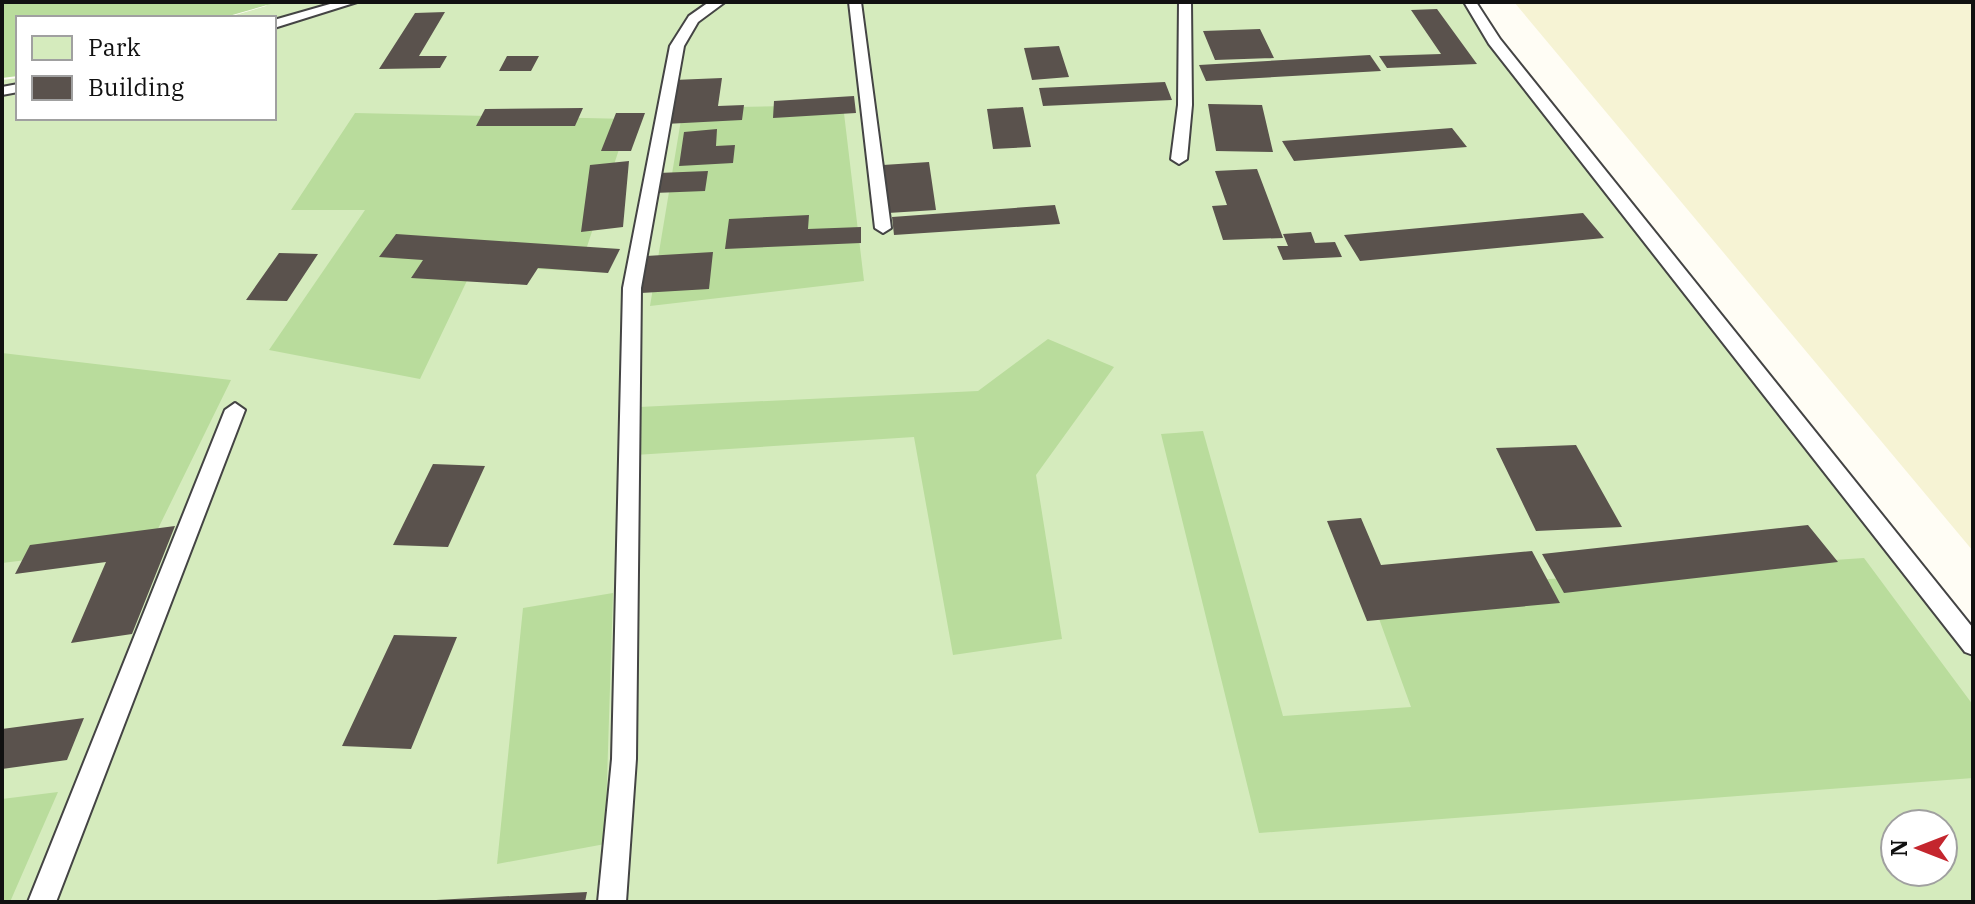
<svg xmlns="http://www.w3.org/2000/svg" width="1975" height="904" font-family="'IBM Plex Serif',serif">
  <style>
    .farmland { fill: #f6f3d4 }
    .green { fill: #d5ebbd; fill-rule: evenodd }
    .forest { fill: #b9dc9c }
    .building { fill: #5a524d }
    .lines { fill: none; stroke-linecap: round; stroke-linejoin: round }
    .service-casing { stroke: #444; stroke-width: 4 }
    .service { fill: #fff; fill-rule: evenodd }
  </style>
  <rect width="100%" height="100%" fill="#fffdf5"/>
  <!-- farmland -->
  <path class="farmland" d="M 1514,2 L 1973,2 L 1973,551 Z"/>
  <!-- green -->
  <path class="green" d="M 269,2 L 1464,2 L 1973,654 L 1973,902 L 2,902 L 2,80 L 18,78 L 18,118 L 274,118 L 274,18 L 225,18 L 266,6 ZM 1895,824 L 1943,824 L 1943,872 L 1895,872 Z"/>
  <!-- forest -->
  <path class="forest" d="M 2,2 L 278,2 L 222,18 L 18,18 L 18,76 L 2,78 Z
    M 843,105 L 864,281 L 650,306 L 683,108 Z
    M 355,113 L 629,119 L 579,271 L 474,266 L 420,379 L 269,350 L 365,210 L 291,210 Z
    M 1048,339 L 1114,367 L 1036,475 L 1062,639 L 953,655 L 914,437 L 635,455 L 639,407 L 978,391 Z
    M 2,353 L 231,380 L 150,545 L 2,563 Z
    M 1203,431 L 1283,716 L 1411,707 L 1369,591 L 1864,558 L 1973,705 L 1973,778 L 1259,833 L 1161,434 Z
    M 613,593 L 605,844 L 497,864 L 523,608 Z
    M 58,792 L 10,902 L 2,902 L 2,799 Z"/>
  <!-- building -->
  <path class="building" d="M 1437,9 L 1477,64 L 1387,68 L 1379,56 L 1441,54 L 1411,10 Z
    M 445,12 L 419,56 L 447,56 L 440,68 L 379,69 L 415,13 Z
    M 1260,29 L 1274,58 L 1215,60 L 1203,31 Z
    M 1059,46 L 1069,77 L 1032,80 L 1024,48 Z
    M 1370,55 L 1381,71 L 1206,81 L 1199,65 Z
    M 507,56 L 539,56 L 531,71 L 499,71 Z
    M 722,78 L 718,106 L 744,105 L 742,120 L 665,124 L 674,80 Z
    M 1165,82 L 1172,100 L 1043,106 L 1039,88 Z
    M 854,96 L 856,113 L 773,118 L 774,101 Z
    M 1208,104 L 1262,105 L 1273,152 L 1216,151 Z
    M 1023,107 L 1031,147 L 993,149 L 987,109 Z
    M 583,108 L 575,126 L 476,126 L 485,109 Z
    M 616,113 L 645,113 L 631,151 L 601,151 Z
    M 1452,128 L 1467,147 L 1294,161 L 1282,141 Z
    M 717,129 L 716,146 L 735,145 L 733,163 L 679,166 L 684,132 Z
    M 629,161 L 623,227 L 581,232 L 590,165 Z
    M 929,162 L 936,210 L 888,213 L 883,165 Z
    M 1257,169 L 1283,238 L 1223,240 L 1212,206 L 1227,205 L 1215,171 Z
    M 708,171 L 705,191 L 654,193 L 658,173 Z
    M 1055,205 L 1060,224 L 894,235 L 892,217 Z
    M 1583,213 L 1604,238 L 1360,261 L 1344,235 Z
    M 809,215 L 808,229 L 861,227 L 861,243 L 725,249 L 729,219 Z
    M 1311,232 L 1315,243 L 1335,242 L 1342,257 L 1283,260 L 1277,246 L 1288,246 L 1283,234 Z
    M 396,234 L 620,249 L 608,273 L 538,268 L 527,285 L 411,278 L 423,260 L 379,257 Z
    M 713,252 L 709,289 L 641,293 L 646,256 Z
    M 279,253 L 318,254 L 287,301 L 246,300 Z
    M 1576,445 L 1622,527 L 1536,531 L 1496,448 Z
    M 433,464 L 485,466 L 448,547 L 393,545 Z
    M 1361,518 L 1381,565 L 1532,551 L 1560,603 L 1367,621 L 1327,521 Z
    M 1808,525 L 1838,562 L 1564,593 L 1542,554 Z
    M 175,526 L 132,634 L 71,643 L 106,562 L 15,574 L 30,545 Z
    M 394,635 L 457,637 L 411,749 L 342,746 Z
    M 84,718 L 67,760 L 2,769 L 2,729 Z
    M 587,892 L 585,902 L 436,902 L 436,900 Z"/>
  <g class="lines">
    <!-- service casing -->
    <g class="service-casing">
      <path id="service" d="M 337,2 L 357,2 L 274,28 L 274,20 Z
        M 709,2 L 725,2 L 698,22 L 684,46 L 641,288 L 636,759 L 626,902 L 598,902 L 612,759 L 623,288 L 670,46 L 689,16 Z
        M 849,2 L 861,2 L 891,228 L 883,233 L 875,228 Z
        M 1179,2 L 1191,2 L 1192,105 L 1187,159 L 1179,164 L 1171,159 L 1178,105 Z
        M 1464,2 L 1476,2 L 1500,39 L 1973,628 L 1973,655 L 1965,652 L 1489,44 Z
        M 18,84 L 18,92 L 2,95 L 2,87 Z
        M 235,403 L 245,410 L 56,902 L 28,902 L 225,410 Z"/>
    </g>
    <!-- service -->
    <use href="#service" class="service"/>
  </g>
  <!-- border -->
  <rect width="1975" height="904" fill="none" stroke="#111111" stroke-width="8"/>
  <!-- legend -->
  <rect x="16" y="16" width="260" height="104" fill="#ffffff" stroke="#a0a0a0" stroke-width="2"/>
  <rect x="32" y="36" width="40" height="24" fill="#d5ebbd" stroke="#a0a0a0" stroke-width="2"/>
  <text x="88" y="56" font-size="24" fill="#111111">Park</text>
  <rect x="32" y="76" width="40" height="24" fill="#5a524d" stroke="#a0a0a0" stroke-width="2"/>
  <text x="88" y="96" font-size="24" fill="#111111">Building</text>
  <!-- north arrow -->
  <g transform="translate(1919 848) rotate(270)"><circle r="38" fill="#ffffff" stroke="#a0a0a0" stroke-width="2"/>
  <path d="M0-6L14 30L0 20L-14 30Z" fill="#c4262e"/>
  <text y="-12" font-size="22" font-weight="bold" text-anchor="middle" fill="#111111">N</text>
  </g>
</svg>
